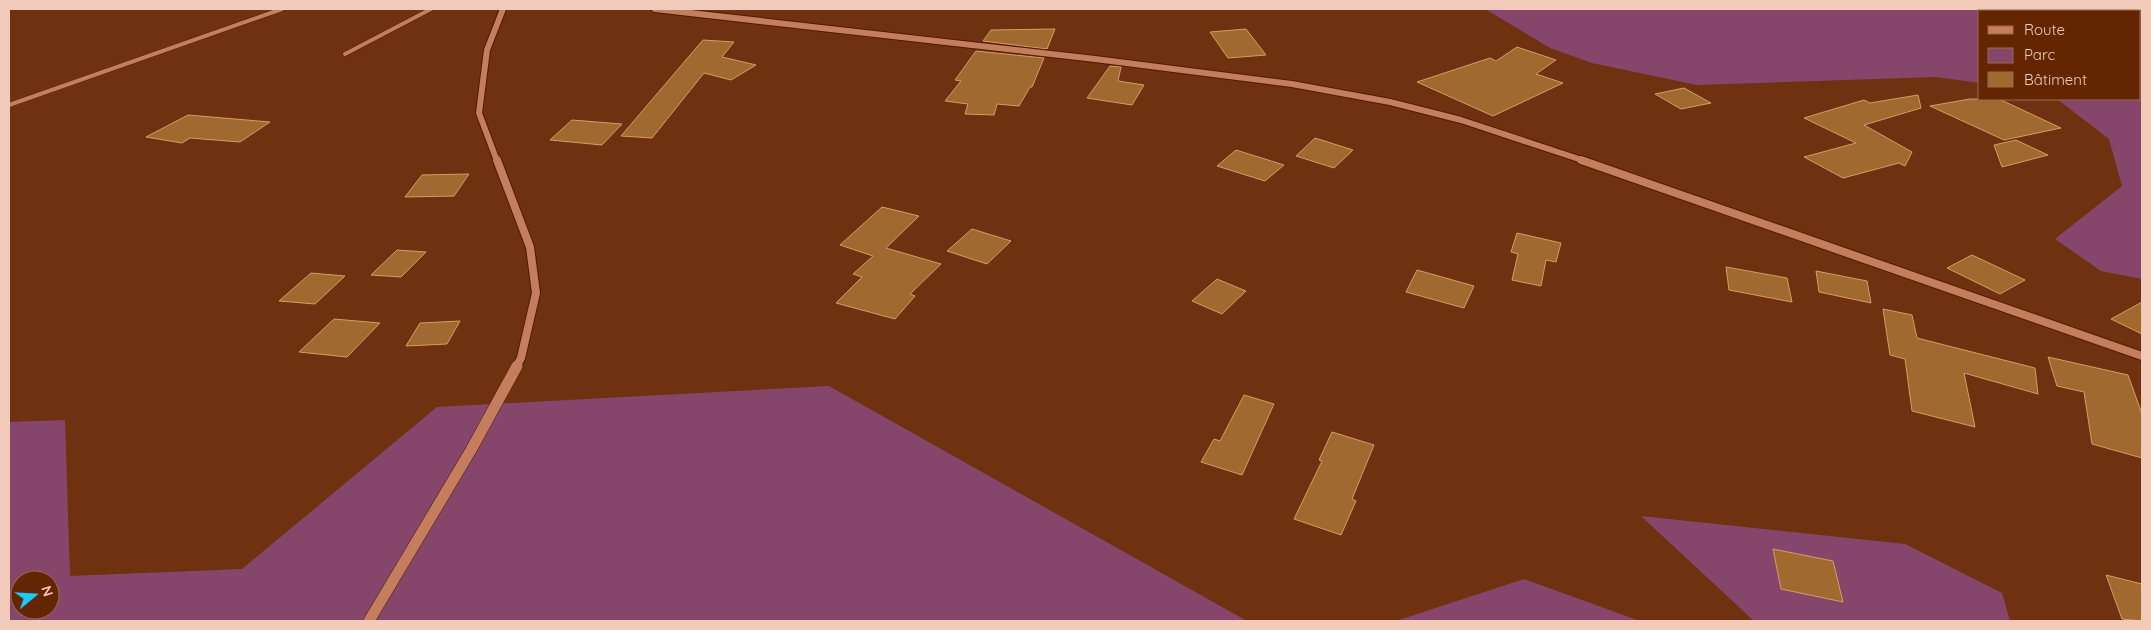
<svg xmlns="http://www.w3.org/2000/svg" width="2151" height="630" font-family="Quicksand,sans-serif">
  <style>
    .green { fill: #86466c; fill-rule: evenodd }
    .building { fill: #9f6930; stroke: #d69d65 }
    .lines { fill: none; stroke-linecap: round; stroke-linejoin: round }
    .minor-casing { stroke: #4c1c03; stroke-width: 5 }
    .tertiary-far2-casing { stroke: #4c1c03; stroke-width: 8 }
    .tertiary-far1-casing { stroke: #4c1c03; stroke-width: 10 }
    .tertiary-casing { stroke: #4c1c03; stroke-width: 12 }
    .minor { stroke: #c47d5d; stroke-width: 4 }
    .tertiary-far2 { stroke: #c47d5d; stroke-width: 6 }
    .tertiary-far1 { stroke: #c47d5d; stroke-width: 8 }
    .tertiary { stroke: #c47d5d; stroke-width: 11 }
  </style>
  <rect width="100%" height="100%" fill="#703110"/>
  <!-- green -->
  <path class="green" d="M 1485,9 L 2142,9 L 2142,279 L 2101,271 L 2055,239 L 2122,186 L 2109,139 L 2057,99 L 2140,99 L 2140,11 L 1980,11 L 1980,83 L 1936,77 L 1697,85 L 1592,63 L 1550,48 Z
    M 829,386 L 1247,621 L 9,621 L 9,422 L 65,420 L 70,576 L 242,569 L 437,407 ZM 20,580 L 50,580 L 50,610 L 20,610 Z
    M 1641,516 L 1905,544 L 2002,593 L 2010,621 L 1754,621 Z
    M 1524,579 L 1640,621 L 1396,621 Z"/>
  <!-- building -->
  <path class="building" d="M 1055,29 L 1047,49 L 983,41 L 991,30 Z
    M 1246,29 L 1266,55 L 1228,58 L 1210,32 Z
    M 703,40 L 734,42 L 722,57 L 756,65 L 731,80 L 704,73 L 652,138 L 621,136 Z
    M 1517,47 L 1556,60 L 1536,74 L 1563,83 L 1493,116 L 1417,82 L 1490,58 L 1496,61 Z
    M 976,51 L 1044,58 L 1032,87 L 1030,87 L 1019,106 L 997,104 L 994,115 L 965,114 L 968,104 L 945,101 L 961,81 L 955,80 Z
    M 1110,66 L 1121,67 L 1118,81 L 1144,85 L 1132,105 L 1087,98 Z
    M 1684,88 L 1711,103 L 1681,109 L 1655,94 Z
    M 1918,95 L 1921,108 L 1864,125 L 1912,152 L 1905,166 L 1899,163 L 1843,178 L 1804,157 L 1856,143 L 1804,118 L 1864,100 L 1870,103 Z
    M 1970,99 L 1999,99 L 2061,128 L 2004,140 L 1930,106 Z
    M 188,115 L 270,122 L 240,142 L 190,138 L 182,143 L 146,137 Z
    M 572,120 L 622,124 L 602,145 L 550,140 Z
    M 1315,138 L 1353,150 L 1334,168 L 1296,156 Z
    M 2016,140 L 2048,155 L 2002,167 L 1994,145 Z
    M 1236,150 L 1284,165 L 1265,181 L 1217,166 Z
    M 469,174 L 454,196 L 405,197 L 422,175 Z
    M 882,207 L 919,216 L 886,248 L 941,264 L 910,294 L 915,296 L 895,319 L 836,303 L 862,277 L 853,274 L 873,256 L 840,245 Z
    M 972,229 L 1011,241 L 987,264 L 947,251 Z
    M 1517,233 L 1561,243 L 1556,262 L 1546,260 L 1541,286 L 1512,280 L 1518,254 L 1511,252 Z
    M 397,250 L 426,252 L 401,277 L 371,275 Z
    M 1972,255 L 2025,280 L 2000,294 L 1947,268 Z
    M 1726,267 L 1787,278 L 1792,302 L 1729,290 Z
    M 1417,270 L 1474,286 L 1464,308 L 1406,292 Z
    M 1816,271 L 1867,281 L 1871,303 L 1819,292 Z
    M 311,273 L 345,276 L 315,304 L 279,301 Z
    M 1217,279 L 1246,291 L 1222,314 L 1192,301 Z
    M 2142,302 L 2142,334 L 2111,319 Z
    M 1883,309 L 1912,315 L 1917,338 L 2035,368 L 2038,394 L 1964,373 L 1975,427 L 1912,411 L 1905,359 L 1890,355 Z
    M 334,319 L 380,323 L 347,357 L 299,352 Z
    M 460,321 L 447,344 L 406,346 L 420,323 Z
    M 2048,357 L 2128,375 L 2142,414 L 2142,458 L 2092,444 L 2084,392 L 2057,386 Z
    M 1244,395 L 1274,404 L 1242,475 L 1201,462 L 1214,439 L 1220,441 Z
    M 1332,432 L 1374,445 L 1352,499 L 1356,501 L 1341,535 L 1294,519 L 1322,461 L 1319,460 Z
    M 1773,549 L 1833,561 L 1843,602 L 1781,589 Z
    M 2106,575 L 2142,584 L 2142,621 L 2122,619 Z"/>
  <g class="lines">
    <!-- minor casing -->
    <g class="minor-casing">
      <path id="minor" d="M 345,54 L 431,9
        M 9,105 L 282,9"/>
    </g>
    <!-- tertiary-far2 casing -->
    <g class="tertiary-far2-casing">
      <path id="tertiary-far2" d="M 655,9 L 1095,59 L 1292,84 L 1390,102 L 1461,120 L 1585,161
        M 497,161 L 479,113 L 487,50 L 503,9"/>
    </g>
    <!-- tertiary-far1 casing -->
    <g class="tertiary-far1-casing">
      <path id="tertiary-far1" d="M 497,160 L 530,247 L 536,293 L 521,358 L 516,367
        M 1581,160 L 2142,356"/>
    </g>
    <!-- tertiary casing -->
    <g class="tertiary-casing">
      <path id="tertiary" d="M 369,621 L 471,450 L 517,366"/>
    </g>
    <!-- minor -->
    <use href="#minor" class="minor"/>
    <!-- tertiary-far2 -->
    <use href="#tertiary-far2" class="tertiary-far2"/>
    <!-- tertiary-far1 -->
    <use href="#tertiary-far1" class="tertiary-far1"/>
    <!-- tertiary -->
    <use href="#tertiary" class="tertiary"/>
  </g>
  <!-- border -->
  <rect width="2151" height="630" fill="none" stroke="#f1cab9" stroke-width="20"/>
  <!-- legend -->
  <rect x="1978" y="10" width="162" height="90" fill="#642602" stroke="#9c684b"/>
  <rect x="1988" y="26" width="25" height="8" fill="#c47d5d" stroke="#9c684b"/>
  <text x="2024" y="35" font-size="15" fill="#f1cab9">Route</text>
  <rect x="1988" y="48" width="25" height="15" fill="#86466c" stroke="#9c684b"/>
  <text x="2024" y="60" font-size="15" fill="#f1cab9">Parc</text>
  <rect x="1988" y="72" width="25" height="15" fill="#9f6930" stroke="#9c684b"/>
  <text x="2024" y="85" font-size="15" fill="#f1cab9">Bâtiment</text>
  <!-- north arrow -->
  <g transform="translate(35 595) rotate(72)"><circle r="24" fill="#642602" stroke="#9c684b"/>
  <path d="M0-4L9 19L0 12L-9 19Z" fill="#19cafc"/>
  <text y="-8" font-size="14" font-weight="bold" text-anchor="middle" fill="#f1cab9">N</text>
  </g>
</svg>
